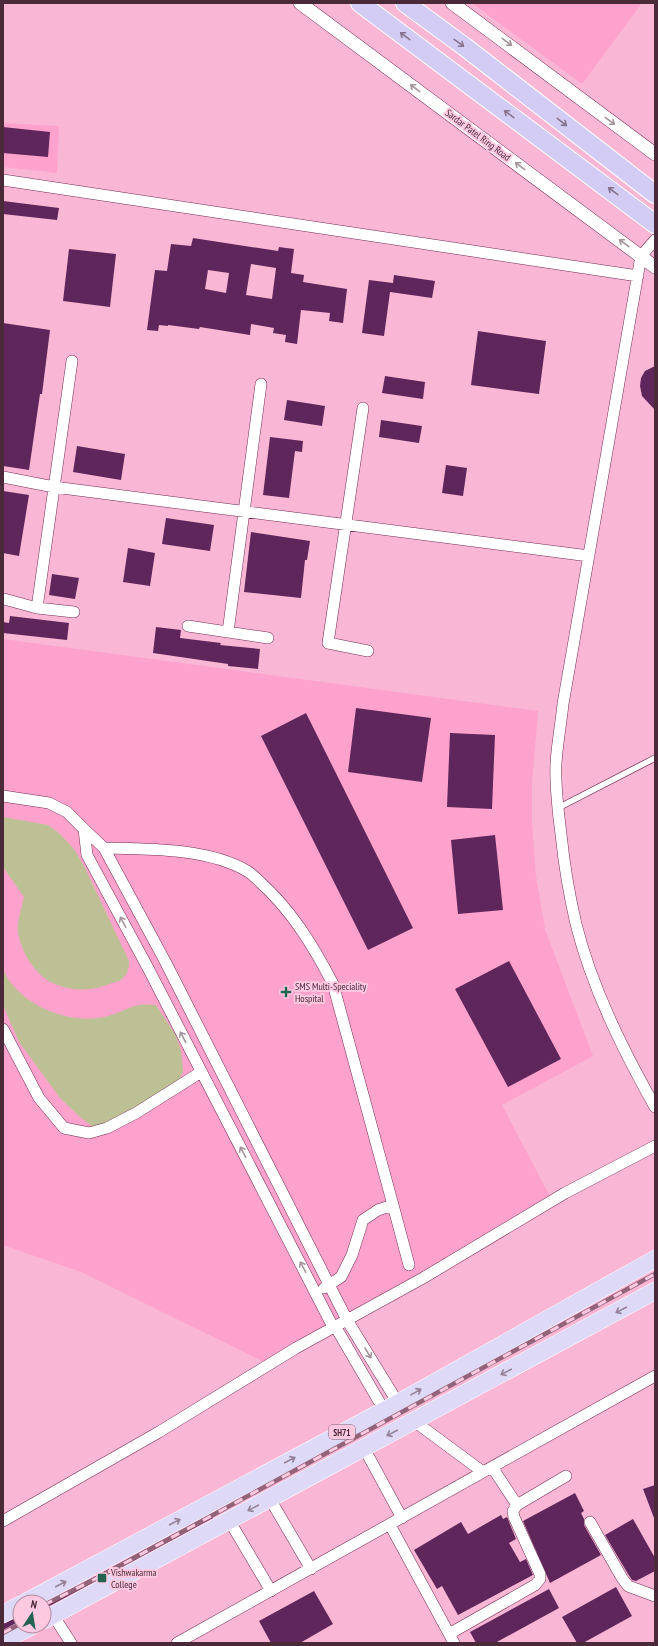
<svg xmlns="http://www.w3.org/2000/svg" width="658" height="1646" font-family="'PT Sans Narrow',sans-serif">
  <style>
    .built { fill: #fda2cc }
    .green { fill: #bdc094 }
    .building { fill: #5f265b; fill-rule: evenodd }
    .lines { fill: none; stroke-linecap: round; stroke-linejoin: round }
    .service-casing { stroke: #732c51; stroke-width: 7 }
    .minor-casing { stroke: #732c51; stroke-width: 12 }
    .tertiary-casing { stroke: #732c51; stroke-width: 14 }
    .primary-casing { stroke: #fff; stroke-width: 18 }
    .trunk-casing { stroke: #fff; stroke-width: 20 }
    .service { stroke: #fff; stroke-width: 5.5 }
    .minor { stroke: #fff; stroke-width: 11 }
    .tertiary { stroke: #fff; stroke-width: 13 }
    .primary { stroke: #ddd9f7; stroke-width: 17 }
    .trunk { stroke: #d2ccf4; stroke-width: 18 }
    .rail-casing { stroke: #926379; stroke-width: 4.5 }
    .rail { stroke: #fdc9e0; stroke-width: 3; stroke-dasharray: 9; stroke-linecap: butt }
    .oneway { stroke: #87728d }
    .oneway2 { stroke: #a4949c }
    .oneway3 { stroke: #948198 }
    .poi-dot { fill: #236351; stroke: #fdc9e0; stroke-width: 1.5 }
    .labels { text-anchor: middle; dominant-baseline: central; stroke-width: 4; stroke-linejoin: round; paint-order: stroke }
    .shield { fill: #fdc9e0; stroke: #80596b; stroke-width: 1 }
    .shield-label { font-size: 9px; font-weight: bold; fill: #4a2939 }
    .street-label { font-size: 10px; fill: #4a2939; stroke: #fdc9e0 }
    .poi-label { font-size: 10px; fill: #4a2939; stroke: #fdc9e0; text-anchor: start }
  </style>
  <rect width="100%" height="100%" fill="#fab6d5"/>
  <!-- built -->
  <path class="built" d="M 472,3 L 642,3 L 582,84 Z
    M 3,123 L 59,126 L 57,173 L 3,167 Z
    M 3,639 L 538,711 L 532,784 L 532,823 L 536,876 L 545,929 L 593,1056 L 502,1105 L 555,1206 L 268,1364 L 81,1272 L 3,1245 Z"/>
  <!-- green -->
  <path class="green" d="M 3,817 L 48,825 L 59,833 L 74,849 L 85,868 L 129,961 C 129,968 128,973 123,978 C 121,981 116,982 112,983 C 94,991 74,992 55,984 C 35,976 20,951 18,931 C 17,921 22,907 24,897 L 3,867 Z
    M 3,969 C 17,1004 68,1025 104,1017 C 126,1012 131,1002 156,1005 L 175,1034 L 181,1050 L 183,1071 L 180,1079 L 169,1089 L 133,1108 L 120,1124 L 93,1127 L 80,1117 L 60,1098 L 19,1042 L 3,1005 Z"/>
  <!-- building -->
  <path class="building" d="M 3,127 L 50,132 L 48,157 L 3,153 Z
    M 3,201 L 59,208 L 57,220 L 3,214 Z
    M 193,238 L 278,251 L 279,247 L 294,249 L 291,273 L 304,275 L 303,282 L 347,289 L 343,323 L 329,321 L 330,313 L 301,310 L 297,344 L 285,342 L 286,335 L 273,333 L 274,328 L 251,324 L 250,335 L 200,327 L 199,329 L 168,325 L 168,326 L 159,325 L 158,331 L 147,330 L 155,270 L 167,271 L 171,244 L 191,246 ZM 251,264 L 276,268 L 272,299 L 246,295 ZM 208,270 L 229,273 L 226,293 L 205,289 Z
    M 69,249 L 116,254 L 110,307 L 63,301 Z
    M 394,275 L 435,281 L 432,298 L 390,292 L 384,336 L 362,333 L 369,280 L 393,283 Z
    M 3,323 L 50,330 L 42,394 L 40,394 L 29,470 L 3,466 Z
    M 478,331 L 546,341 L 539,394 L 471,385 Z
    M 655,366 L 655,410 L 642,396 L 640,386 L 641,378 L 645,371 Z
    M 385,376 L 425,382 L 423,399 L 382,393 Z
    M 287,400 L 325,406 L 322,426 L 284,420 Z
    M 381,420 L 422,426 L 419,443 L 379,437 Z
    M 270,437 L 303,441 L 302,452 L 295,451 L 289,498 L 263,495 Z
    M 77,446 L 125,454 L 121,480 L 73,472 Z
    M 446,465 L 467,468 L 463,496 L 442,493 Z
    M 3,491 L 29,495 L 19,556 L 3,553 Z
    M 166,518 L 214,525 L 210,551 L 162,544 Z
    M 251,532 L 310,541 L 307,560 L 305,560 L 301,598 L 244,592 Z
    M 128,548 L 155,553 L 150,586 L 123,582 Z
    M 52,574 L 79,578 L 75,599 L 49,595 Z
    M 10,616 L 69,623 L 67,640 L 3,633 L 3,622 L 9,623 Z
    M 156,627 L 181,630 L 180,638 L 221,643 L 220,645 L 260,649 L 258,669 L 228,666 L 228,664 L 153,653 Z
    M 356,708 L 431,718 L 422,782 L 348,772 Z
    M 306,713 L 413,928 L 368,950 L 261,736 Z
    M 450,733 L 495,735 L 492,809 L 447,807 Z
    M 495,835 L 503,910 L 458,914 L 451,840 Z
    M 509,961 L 561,1059 L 508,1087 L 455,989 Z
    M 655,1485 L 655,1518 L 654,1518 L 643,1489 Z
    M 575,1493 L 584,1511 L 581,1513 L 584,1519 L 584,1525 L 601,1555 L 550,1583 L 523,1521 Z
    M 211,1514 L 213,1518 L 44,1609 L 44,1604 Z
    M 501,1515 L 503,1519 L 507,1517 L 516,1539 L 509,1543 L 520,1562 L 526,1559 L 533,1575 L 458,1615 L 442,1586 L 437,1589 L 414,1550 L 461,1522 L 468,1534 Z
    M 633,1519 L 655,1558 L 655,1571 L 636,1581 L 632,1580 L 628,1574 L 605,1535 Z
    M 616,1587 L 632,1616 L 583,1643 L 577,1643 L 562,1617 Z
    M 549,1589 L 559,1608 L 495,1643 L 476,1643 L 470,1632 Z
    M 314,1591 L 333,1624 L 300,1643 L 271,1643 L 259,1621 Z
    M 20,1616 L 20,1621 L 3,1630 L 3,1624 Z"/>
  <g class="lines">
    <!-- service casing -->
    <g class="service-casing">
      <path id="service" d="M 558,808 L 655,758"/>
    </g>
    <!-- minor casing -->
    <g class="minor-casing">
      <path id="minor" d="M 3,180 L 638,276
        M 655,240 L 641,256 L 563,704 C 561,724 557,744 556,764 C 555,787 558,811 561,834 C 564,864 569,894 576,924 C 592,988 623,1050 655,1107
        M 363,408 L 328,643 L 368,651
        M 3,477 L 54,487 L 589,556
        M 4,599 L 37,608 L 74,612
        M 37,608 L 72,361
        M 188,626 L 268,638
        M 228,632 L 261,384
        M 3,796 L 49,803 L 67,812 L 84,829
        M 104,848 C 149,849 208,848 247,871 C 252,874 257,879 261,883 C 292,911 314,947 333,984 L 393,1205
        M 3,1029 L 39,1098 L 64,1128 L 89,1133 L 107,1128 L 136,1113 L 201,1072
        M 324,1288 L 341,1277 L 352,1255 L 363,1220 L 378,1210 L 393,1205 L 409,1265
        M 335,1326 L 384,1410
        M 333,1327 L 148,968 L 87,855 L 84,829 L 104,848 L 166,963 L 347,1320 L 398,1403
        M 414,1421 L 483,1472
        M 364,1448 L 402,1518
        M 270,1499 L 311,1569
        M 517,1505 L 566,1476
        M 229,1520 L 271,1591
        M 3,1521 L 159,1432 L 296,1348 L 423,1278 L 565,1193 L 655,1146
        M 590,1522 L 622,1578 L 628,1586 L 655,1596
        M 390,1525 L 454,1643
        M 53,1615 L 71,1643
        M 449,1634 L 535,1585 L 540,1579 L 540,1574 L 514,1517 L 513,1511 L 517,1505 L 492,1467
        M 177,1643 L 655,1376"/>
    </g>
    <!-- tertiary casing -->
    <g class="tertiary-casing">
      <path id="tertiary" d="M 300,3 L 655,267
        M 452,3 L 655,154"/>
    </g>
    <!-- primary casing -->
    <g class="primary-casing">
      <path id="primary" d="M 26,1602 L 398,1403 L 655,1259
        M 3,1614 L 20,1605
        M 44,1620 L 655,1291
        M 3,1641 L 32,1626"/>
    </g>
    <!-- trunk casing -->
    <g class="trunk-casing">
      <path id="trunk" d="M 360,3 L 655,224
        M 405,3 L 465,47 L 655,194"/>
    </g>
    <!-- service -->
    <use href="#service" class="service"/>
    <!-- minor -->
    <use href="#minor" class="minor"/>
    <!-- tertiary -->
    <use href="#tertiary" class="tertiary"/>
    <!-- primary -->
    <use href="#primary" class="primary"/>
    <!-- trunk -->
    <use href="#trunk" class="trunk"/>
    <!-- rail casing -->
    <g class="rail-casing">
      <path id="rail" d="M 44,1605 L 101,1576 L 655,1274
        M 3,1633 L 20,1624"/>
    </g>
    <!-- rail -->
    <use href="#rail" class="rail"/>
  </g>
  <!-- one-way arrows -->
  <defs><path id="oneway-shaft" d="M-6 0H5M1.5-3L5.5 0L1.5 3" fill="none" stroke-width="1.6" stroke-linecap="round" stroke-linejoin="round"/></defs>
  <g class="oneway">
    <use href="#oneway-shaft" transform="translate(405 36) rotate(-143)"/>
    <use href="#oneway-shaft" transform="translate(459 43) rotate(36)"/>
    <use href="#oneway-shaft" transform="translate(509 114) rotate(-143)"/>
    <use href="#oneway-shaft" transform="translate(562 122) rotate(38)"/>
    <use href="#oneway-shaft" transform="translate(613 191) rotate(-143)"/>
  </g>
  <g class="oneway2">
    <use href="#oneway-shaft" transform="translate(507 42) rotate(37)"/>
    <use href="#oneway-shaft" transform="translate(415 88) rotate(-143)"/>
    <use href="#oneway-shaft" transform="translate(610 121) rotate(36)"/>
    <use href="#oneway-shaft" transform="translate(520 166) rotate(-143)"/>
    <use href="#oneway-shaft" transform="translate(624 243) rotate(-143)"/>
    <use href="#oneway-shaft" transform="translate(123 922) rotate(-118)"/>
    <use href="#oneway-shaft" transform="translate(183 1037) rotate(-117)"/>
    <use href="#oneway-shaft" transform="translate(243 1152) rotate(-118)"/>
    <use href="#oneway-shaft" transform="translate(303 1267) rotate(-118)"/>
    <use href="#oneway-shaft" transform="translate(368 1353) rotate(59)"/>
  </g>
  <g class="oneway3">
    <use href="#oneway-shaft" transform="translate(621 1310) rotate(152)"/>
    <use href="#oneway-shaft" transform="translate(506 1372) rotate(152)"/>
    <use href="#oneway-shaft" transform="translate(416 1392) rotate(-29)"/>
    <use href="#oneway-shaft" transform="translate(392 1433) rotate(152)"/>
    <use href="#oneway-shaft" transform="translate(290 1460) rotate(-28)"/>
    <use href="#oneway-shaft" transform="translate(253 1508) rotate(152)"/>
    <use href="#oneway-shaft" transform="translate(175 1522) rotate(-28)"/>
    <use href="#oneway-shaft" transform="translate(61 1584) rotate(-28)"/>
  </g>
  <!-- markers -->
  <g class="poi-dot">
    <path d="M284 986h4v4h4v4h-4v4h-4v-4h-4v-4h4z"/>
    <rect x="97" y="1573" width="10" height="10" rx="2"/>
  </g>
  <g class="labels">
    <!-- shield labels -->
    <rect class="shield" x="329" y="1425" width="26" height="14" rx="3"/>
    <g class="shield-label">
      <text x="342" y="1432">SH71</text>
    </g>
    <!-- street labels -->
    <g class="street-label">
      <text transform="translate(478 135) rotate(37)">Sardar Patel Ring Road</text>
    </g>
    <!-- poi labels -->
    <g class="poi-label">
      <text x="295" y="986">SMS Multi-Speciality<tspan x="295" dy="12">Hospital</tspan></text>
      <text x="111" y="1572">Vishwakarma<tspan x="111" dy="12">College</tspan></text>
    </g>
  </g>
  <!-- border -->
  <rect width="658" height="1646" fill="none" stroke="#4a2939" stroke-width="8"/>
  <!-- north arrow -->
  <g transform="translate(32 1614) rotate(12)"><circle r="19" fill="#fdc9e0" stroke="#b5899d"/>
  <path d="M0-3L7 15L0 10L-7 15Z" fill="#236351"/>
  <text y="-6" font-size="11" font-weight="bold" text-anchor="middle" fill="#4a2939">N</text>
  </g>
</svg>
